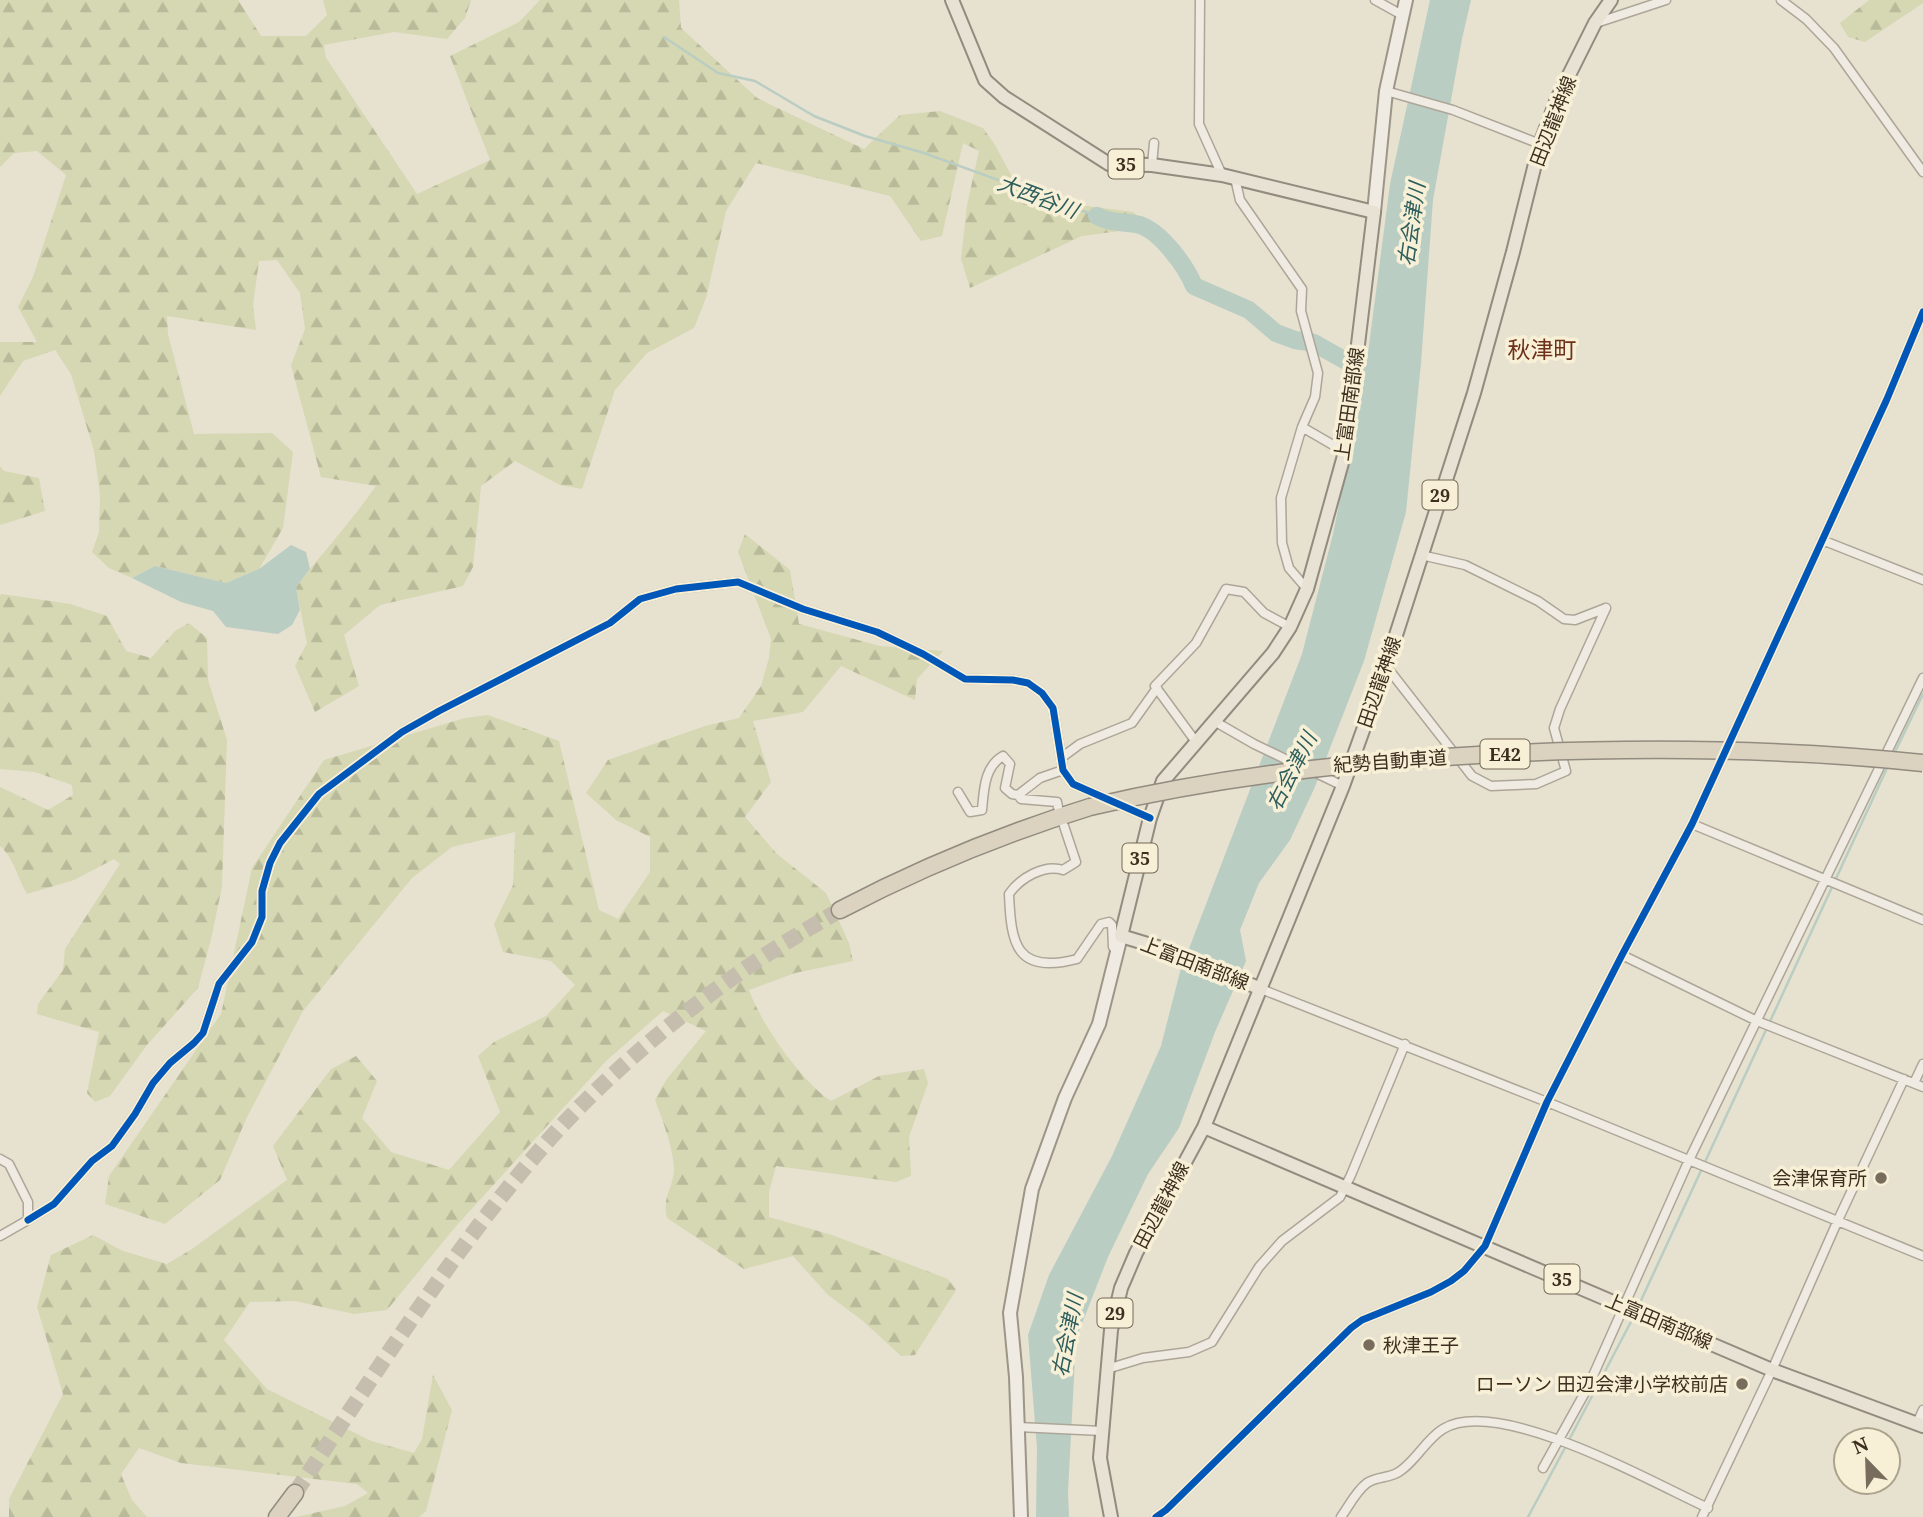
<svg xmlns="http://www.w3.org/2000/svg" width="1923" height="1517" font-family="'Noto Serif','Noto Sans JP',serif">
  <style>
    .forest { fill: url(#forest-firs) }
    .water { fill: #bacdc3 }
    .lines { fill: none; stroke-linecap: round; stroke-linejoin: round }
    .stream { stroke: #bacdc3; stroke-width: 2.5 }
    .river { stroke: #bacdc3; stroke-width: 18 }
    .highway-tunnel { stroke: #c5bdad; stroke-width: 16; stroke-dasharray: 16 8; stroke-linecap: butt }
    .street-casing { stroke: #ada698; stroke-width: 11 }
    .secondary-casing { stroke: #9c9588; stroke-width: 16 }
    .primary-casing { stroke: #928b7f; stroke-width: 16 }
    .highway-casing { stroke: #928b7f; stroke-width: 19 }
    .street { stroke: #efebe2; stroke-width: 8 }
    .secondary { stroke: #efebe2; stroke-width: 12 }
    .primary { stroke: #e7e2d3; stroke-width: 12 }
    .highway { stroke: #dbd2c0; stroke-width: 16 }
    .highway-bridge-casing { stroke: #928b7f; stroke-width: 19; stroke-linecap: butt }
    .highway-bridge { stroke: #dbd2c0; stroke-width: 16 }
    .cycleway-casing { stroke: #f8f0d6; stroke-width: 11 }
    .cycleway { stroke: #0057b8; stroke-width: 7 }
    .poi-dot { fill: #786d5d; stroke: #f8f0d6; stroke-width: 2.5 }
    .labels { text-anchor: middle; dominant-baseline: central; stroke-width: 7; stroke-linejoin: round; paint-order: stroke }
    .shield { fill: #f8f0d6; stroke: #756956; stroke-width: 2 }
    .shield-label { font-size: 18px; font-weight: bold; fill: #3d2f1f }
    .street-label { font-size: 19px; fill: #3d2f1f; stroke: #f8f0d6 }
    .poi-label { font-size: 19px; fill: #3d2f1f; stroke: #f8f0d6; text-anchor: end }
    .water-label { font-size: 21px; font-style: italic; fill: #2d5e5d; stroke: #f8f0d6 }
    .quarter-label { font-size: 23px; fill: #6d301b; stroke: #f8f0d6 }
  </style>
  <defs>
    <pattern id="forest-firs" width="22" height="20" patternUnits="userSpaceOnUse" patternTransform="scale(1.75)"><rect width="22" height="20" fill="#d5d8b2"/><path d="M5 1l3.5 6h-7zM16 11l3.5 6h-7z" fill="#b8ba99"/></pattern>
  </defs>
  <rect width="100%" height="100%" fill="#e7e1d0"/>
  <!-- forest -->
  <path class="forest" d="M 0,0 L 238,0 L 261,36 L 306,36 L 327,15 L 323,0 L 471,0 L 465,18 L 447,39 L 394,32 L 324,45 L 326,58 L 417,194 L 490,160 L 450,56 L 519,22 L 540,0 L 679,0 L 681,28 L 757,98 L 864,149 L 900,115 L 940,111 L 983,128 L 995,145 L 1021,194 L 1035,199 L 1133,212 L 1150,227 L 1082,236 L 970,288 L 961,259 L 967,205 L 979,151 L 963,143 L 942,236 L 921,241 L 890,196 L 756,163 L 726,211 L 706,298 L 694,328 L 647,353 L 615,390 L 582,489 L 560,485 L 515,461 L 481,486 L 473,567 L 463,586 L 380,605 L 344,635 L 359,686 L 315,712 L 295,666 L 307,643 L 296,587 C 322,553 352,521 376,486 L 321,477 L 291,365 L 305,329 L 300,293 L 277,260 L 259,261 L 253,305 L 256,330 L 167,316 L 168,334 L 194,434 L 272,433 L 293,452 L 283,528 L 259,569 L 226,583 L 155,566 L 132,578 L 109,568 L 92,552 L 99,532 L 100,494 L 94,451 L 71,374 L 55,350 L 23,361 L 0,396 L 0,342 L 37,342 L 18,307 L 33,277 L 66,175 L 37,151 L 14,153 L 0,167 Z
    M 1869,0 L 1923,0 L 1923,3 L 1865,42 L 1848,37 L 1840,23 Z
    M 0,466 L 4,471 L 39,478 L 45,511 L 0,525 Z
    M 745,534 L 790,570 L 799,624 L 880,646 L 943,651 L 917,679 L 915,700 L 841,666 L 803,712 L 753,721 L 771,782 L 745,817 L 777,854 L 826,893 L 849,943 L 853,961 L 795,973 L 749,990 C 761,1024 801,1081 831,1101 L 879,1076 L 924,1069 L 928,1083 L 909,1137 L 911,1176 L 896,1182 L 776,1166 L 769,1192 L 769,1217 L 832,1235 L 948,1279 L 956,1290 L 915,1355 L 901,1356 L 863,1321 L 828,1295 L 793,1256 L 744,1269 L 667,1218 C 662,1195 673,1189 674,1170 C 674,1150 662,1118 655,1100 L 666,1080 L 706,1031 L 663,1011 L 606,1061 L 457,1225 L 387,1310 L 354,1314 L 295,1301 L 250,1302 L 224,1340 L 267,1389 L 371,1441 L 414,1453 L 422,1439 L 433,1375 L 452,1410 L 426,1511 L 419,1517 L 296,1517 L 345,1506 L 368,1493 L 357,1484 L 181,1463 L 139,1448 L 121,1474 L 132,1500 L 147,1517 L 9,1517 L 9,1499 L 63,1394 L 37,1307 L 51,1255 L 93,1235 L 123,1251 L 167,1264 L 192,1249 L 287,1180 L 273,1146 L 331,1069 L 356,1056 L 377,1081 L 362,1118 L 391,1152 L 449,1170 L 500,1112 L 478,1056 L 494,1042 L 546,1016 L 575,985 L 551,961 L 503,952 L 494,924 L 513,885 L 515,832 L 452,847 L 412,878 L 303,1011 L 247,1117 L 220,1180 L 165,1224 L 105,1204 L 109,1176 L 221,1014 L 252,868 L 324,760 L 465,718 L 488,715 L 559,741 L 599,910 L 618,919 L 650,872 L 650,837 L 616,820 L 586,793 L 608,760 L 705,726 L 739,718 L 761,686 L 769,658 L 771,639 L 738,552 Z
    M 2,594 L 70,604 L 107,616 L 126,651 L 151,658 L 175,631 L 189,623 L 207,638 L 208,680 L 227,740 L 222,886 L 212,935 L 198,988 L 147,1045 L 110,1096 L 95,1102 L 87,1093 L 99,1032 L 37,1014 L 38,1004 L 63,970 L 65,949 L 120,864 L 114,859 L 74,880 L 27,894 C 18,879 14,858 0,846 L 0,787 L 48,810 L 73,795 L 72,785 L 35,772 L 0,769 L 0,595 Z"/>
  <!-- water -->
  <path class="water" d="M 1430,0 L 1471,0 L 1462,39 L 1433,200 L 1421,363 L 1406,512 L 1364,661 L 1314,789 L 1290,840 L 1259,883 L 1240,930 L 1246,961 L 1215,1032 L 1179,1128 L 1148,1174 L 1108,1257 L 1076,1339 L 1068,1492 L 1069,1517 L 1036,1517 L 1037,1448 L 1028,1335 L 1049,1275 L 1112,1156 L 1161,1046 L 1180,972 L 1302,654 L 1333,534 L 1365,376 L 1390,184 Z
    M 291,545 L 306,552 L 310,569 L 296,587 L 300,610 L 292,625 L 278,634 L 226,627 L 213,611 L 181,602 L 132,578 L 155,566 L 226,583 L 259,569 Z"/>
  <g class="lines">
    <!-- stream -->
    <path class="stream" d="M 664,37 L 718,73 L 755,81 L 814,116 L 865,136 L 924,153 L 1097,216
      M 1894,754 L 1923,694
      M 1638,1307 L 1888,766
      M 1569,1440 L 1634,1316
      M 1528,1517 L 1566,1446"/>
    <!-- river -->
    <path class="river" d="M 1097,216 C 1111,224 1125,221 1140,225 C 1161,232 1186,266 1194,286 L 1249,310 L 1276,333 L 1295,340 L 1314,343 L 1346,361 L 1386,378"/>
    <!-- highway-tunnel -->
    <path class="highway-tunnel" d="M 295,1493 C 375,1375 451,1251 546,1143 C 607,1074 681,1012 758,960 C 785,942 813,926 840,910"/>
    <!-- street casing -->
    <g class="street-casing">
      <path id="street" d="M 1200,0 L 1199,124 L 1222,175
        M 1375,0 L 1402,15
        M 1781,0 L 1806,19 L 1834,48 L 1923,172
        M 1596,23 L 1666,0
        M 1386,91 L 1453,110 L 1540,144
        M 1152,165 L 1154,143
        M 1235,178 L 1240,200 L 1302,289 L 1301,311 L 1318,373 L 1315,397 L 1302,427 L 1281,498 L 1282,543 L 1289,568 L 1307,589
        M 1302,427 L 1345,452
        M 1822,540 L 1923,580
        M 1421,555 L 1465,565 L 1538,601 L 1564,619 L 1575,620 L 1606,608
        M 1386,666 L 1472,776 L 1491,786 L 1536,784 L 1566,771 L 1554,728 L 1560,709 L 1606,608
        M 1214,721 L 1254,744 L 1302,767
        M 1196,742 L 1155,686 L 1196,643 L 1226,589 L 1244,592 L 1264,613 L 1290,627
        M 1061,758 L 1080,744 L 1132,723 L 1157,688
        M 1314,772 L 1343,786
        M 958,792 L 970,812 L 982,810 C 984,790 984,767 1003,756 L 1010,764 L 1005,788 L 1012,794 L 1018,795 L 1040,778 L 1063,770
        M 1018,795 L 1021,799 L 1057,802 L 1058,807
        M 1692,824 L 1923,920
        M 1064,826 L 1076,862 L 1063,870 C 1044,864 1020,878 1009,894 C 1011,944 1016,975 1077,959 L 1101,924 L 1109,922 L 1112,925 L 1113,947 L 1118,953
        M 1622,955 L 1757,1021 L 1923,1087
        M 1261,989 L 1547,1102 L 1923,1256
        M 1914,1083 L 1923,1064
        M 0,1159 L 9,1164 L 28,1202 L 28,1220 L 0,1236
        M 28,1220 L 54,1204 L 92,1161 L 112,1146 L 135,1114 L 153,1083 L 170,1063 L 194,1043 L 203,1033 L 219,984 L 252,942 L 262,917 L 262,891 L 270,863 L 280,843 L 319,794 L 402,732 L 439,711 L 610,623 L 640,599 L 676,589 L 738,582 L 803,609 L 877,632 L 923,654 L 965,679 L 1013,680 L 1028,683 L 1042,693 L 1053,708 L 1063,770 L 1073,784 L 1150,818
        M 1107,1369 L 1143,1358 L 1189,1352 L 1212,1342 L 1259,1267 L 1282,1241 L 1340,1197 L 1351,1175 L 1405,1044
        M 1917,1423 L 1923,1410
        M 1018,1427 L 1102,1431
        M 1543,1468 L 1588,1387 L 1689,1160 L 1923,678
        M 1156,1517 L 1166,1510 L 1351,1328 L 1362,1320 L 1431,1292 L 1451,1281 L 1464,1271 L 1485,1246 L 1547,1102 L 1622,955 L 1692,824 L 1887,399 L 1923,312
        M 1341,1517 C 1349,1506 1356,1491 1367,1483 C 1375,1477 1388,1478 1397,1473 C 1414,1464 1426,1439 1443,1429 C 1498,1395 1653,1483 1708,1508
        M 1702,1517 L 1772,1370 L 1838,1220 L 1904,1079"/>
    </g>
    <!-- secondary casing -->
    <g class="secondary-casing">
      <path id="secondary" d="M 1374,212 L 1386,91 L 1406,0
        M 1021,1517 L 1016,1377 L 1010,1313 L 1032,1189 L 1065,1098 L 1099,1024 L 1121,936"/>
    </g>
    <!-- primary casing -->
    <g class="primary-casing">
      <path id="primary" d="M 952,0 L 985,80 L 1004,97 L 1109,164 L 1152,165 L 1222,175 L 1374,212 L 1345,452 L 1307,589 L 1290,627 L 1273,653 L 1163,781 L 1150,818 L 1121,936 L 1174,952 L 1261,989
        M 1204,1127 L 1772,1370 L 1923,1426
        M 1111,1517 L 1100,1458 L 1111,1330 L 1121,1288 L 1136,1253 L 1204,1127 L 1343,786 L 1386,666 L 1474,393 L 1513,252 L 1540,144 L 1557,99 L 1595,23 L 1611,0"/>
    </g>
    <!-- highway casing -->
    <g class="highway-casing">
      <path id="highway" d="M 840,910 C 922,867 1002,834 1090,807
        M 277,1517 L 295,1493"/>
    </g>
    <!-- street -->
    <use href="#street" class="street"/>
    <!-- secondary -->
    <use href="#secondary" class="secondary"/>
    <!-- primary -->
    <use href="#primary" class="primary"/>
    <!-- highway -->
    <use href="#highway" class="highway"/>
    <!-- highway-bridge casing -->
    <g class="highway-bridge-casing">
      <path id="highway-bridge" d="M 1090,807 C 1227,775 1354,762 1494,754 C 1637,747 1781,748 1923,763"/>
    </g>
    <!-- highway-bridge -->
    <use href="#highway-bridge" class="highway-bridge"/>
    <!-- cycleway casing -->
    <g class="cycleway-casing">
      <path id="cycleway" d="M 28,1220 L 54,1204 L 92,1161 L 112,1146 L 135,1114 L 153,1083 L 170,1063 L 194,1043 L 203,1033 L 219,984 L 252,942 L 262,917 L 262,891 L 270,863 L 280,843 L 319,794 L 402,732 L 439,711 L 610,623 L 640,599 L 676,589 L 738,582 L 803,609 L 877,632 L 923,654 L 965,679 L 1013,680 L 1028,683 L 1042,693 L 1053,708 L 1063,770 L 1073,784 L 1150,818
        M 1156,1517 L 1166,1510 L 1351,1328 L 1362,1320 L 1431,1292 L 1451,1281 L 1464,1271 L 1485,1246 L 1547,1102 L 1622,955 L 1692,824 L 1887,399 L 1923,312"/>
    </g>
    <!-- cycleway -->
    <use href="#cycleway" class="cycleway"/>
  </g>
  <!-- markers -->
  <g class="poi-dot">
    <circle cx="1881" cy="1178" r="7"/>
    <circle cx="1369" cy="1345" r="7"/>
    <circle cx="1742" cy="1384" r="7"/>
  </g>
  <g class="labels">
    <!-- shield labels -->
    <g class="shield">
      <rect x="1108.5" y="149.5" width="35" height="29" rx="5"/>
      <rect x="1422.5" y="480.5" width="35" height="29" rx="5"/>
      <rect x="1480.5" y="739.5" width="49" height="29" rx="5"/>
      <rect x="1122.5" y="843.5" width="35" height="29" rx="5"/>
      <rect x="1544.5" y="1264.5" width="35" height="29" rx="5"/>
      <rect x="1097.5" y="1298.5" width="35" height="29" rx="5"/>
    </g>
    <g class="shield-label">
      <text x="1126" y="164">35</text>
      <text x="1440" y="495">29</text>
      <text x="1505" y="754">E42</text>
      <text x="1140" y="858">35</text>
      <text x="1562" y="1279">35</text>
      <text x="1115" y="1313">29</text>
    </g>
    <!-- street labels -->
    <g class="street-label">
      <text transform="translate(1553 121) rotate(-69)">田辺龍神線</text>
      <text transform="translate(1349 404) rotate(-82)">上富田南部線</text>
      <text transform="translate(1379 682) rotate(-71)">田辺龍神線</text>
      <text transform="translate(1390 761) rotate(-4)">紀勢自動車道</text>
      <text transform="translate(1195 963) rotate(21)">上富田南部線</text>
      <text transform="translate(1161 1205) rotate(-62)">田辺龍神線</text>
      <text transform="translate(1659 1321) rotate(23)">上富田南部線</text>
    </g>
    <!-- poi labels -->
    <g class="poi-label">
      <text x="1867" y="1178">会津保育所</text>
      <text x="1383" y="1345" text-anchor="start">秋津王子</text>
      <text x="1728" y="1384">ローソン 田辺会津小学校前店</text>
    </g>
    <!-- water labels -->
    <g class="water-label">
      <text transform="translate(1038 196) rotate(21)">大西谷川</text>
      <text transform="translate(1411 224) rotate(-82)">右会津川</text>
      <text transform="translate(1291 771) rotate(-63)">右会津川</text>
      <text transform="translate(1067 1335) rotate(-79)">右会津川</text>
    </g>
    <!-- quarter labels -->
    <g class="quarter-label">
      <text x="1542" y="349">秋津町</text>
    </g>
  </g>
  <!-- north arrow -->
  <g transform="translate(1867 1461) rotate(337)"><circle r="33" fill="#f8f0d6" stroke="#ada38d" stroke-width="2"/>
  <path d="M0-5L12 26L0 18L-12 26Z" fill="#786d5d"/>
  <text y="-10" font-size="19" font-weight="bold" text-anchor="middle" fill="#3d2f1f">N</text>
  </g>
</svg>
